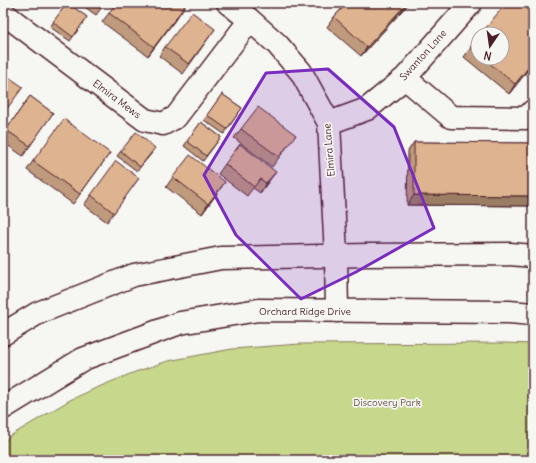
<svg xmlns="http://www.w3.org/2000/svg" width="536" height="463" font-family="Delius,sans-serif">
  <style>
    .green { fill: #c7d78b; stroke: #887b5b }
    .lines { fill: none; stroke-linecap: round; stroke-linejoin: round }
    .minor-casing { stroke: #4a1f2b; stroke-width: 25 }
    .tertiary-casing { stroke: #4a1f2b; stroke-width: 25 }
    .minor { stroke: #f6f6f2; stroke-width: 22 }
    .tertiary { stroke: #f6f6f2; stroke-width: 22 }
    .wall { fill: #bf9a7b; stroke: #4a1f2b }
    .shaded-wall { fill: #9b7d64; stroke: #4a1f2b }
    .building { fill: #deb38f; stroke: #4a1f2b }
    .marked { fill: #7b2cbf; fill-opacity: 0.2; stroke: #7b2cbf; stroke-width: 3; stroke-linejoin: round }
    .labels { text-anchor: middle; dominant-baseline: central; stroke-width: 3.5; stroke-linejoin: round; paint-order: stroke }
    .street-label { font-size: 10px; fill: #4a1f2b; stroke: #f6f6f2 }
    .park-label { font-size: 10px; fill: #694d43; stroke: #f6f6f2 }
  </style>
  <rect width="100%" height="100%" fill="#f6f6f2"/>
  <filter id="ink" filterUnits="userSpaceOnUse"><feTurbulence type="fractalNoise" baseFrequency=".025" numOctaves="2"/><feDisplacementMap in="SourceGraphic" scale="8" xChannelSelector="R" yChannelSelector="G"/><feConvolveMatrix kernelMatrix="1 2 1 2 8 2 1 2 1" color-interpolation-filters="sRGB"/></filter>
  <g filter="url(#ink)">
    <!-- green -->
    <path class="green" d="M 505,343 L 533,344 L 533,460 L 3,460 L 3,442 L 10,436 L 70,400 L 96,388 L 135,372 L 168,361 L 232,349 L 300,344 Z"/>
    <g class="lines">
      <!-- minor casing -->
      <g class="minor-casing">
        <path id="minor" d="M 228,3 L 250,20 L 277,44 L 301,72 L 329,123 L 336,255 L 337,311
          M 3,13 L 145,120 L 163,124 L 176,117 L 250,20
          M 405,78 L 451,117 L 526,118 L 533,111
          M 329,123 L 367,109 L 405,78 L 471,3"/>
      </g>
      <!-- tertiary casing -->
      <g class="tertiary-casing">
        <path id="tertiary" d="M 3,334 L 38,313 L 134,275 L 221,258 L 368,255 L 510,254 L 533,256
          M 3,408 L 83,359 L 180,323 L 258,310 L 509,312 L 533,314"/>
      </g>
      <!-- minor -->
      <use href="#minor" class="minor"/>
      <!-- tertiary -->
      <use href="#tertiary" class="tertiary"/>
    </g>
    <!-- wall -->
    <path class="wall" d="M 67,3 L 87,17 L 70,41 L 50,27 Z
      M 79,3 L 105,3 L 96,15 Z
      M 347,3 L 409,3 L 361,56 L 327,27 L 334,17 Z
      M 533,3 L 533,64 L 509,94 L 464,57 L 478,38 L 478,58 L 502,58 Z
      M 109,13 L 178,16 L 148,56 L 102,22 Z
      M 215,29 L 183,74 L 159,56 L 165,47 Z
      M 222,94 L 242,108 L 224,134 L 204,120 Z
      M 30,96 L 53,113 L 23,156 L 3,142 L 3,134 Z
      M 201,122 L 221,137 L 203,161 L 184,146 Z
      M 241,129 L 296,135 L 272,167 L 234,138 Z
      M 414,142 L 533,143 L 533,206 L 407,205 L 408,151 Z
      M 121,151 L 152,153 L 137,171 L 117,156 Z
      M 110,153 L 73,204 L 27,170 L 33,161 Z
      M 225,164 L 269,181 L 260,193 L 253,188 L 247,196 L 218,174 Z
      M 173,177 L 218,192 L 202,214 L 166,187 Z
      M 139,178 L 107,222 L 84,205 L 91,195 Z"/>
    <!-- shaded-wall -->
    <path class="shaded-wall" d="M 407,3 L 409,3 L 361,56 L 367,47 Z
      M 185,6 L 178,16 L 148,56 L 154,47 Z
      M 533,62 L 533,64 L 509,94 L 515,84 Z
      M 276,172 L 269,181 L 260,193 L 266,183 Z
      M 225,182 L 218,192 L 202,214 L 208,204 Z
      M 414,195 L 533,196 L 533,206 L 407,205 Z"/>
    <!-- building -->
    <path class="building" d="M 67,3 L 68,3 L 87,17 L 73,37 L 53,22 Z
      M 99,3 L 104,3 L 102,6 Z
      M 116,3 L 181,3 L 185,6 L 154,47 L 109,13 Z
      M 347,3 L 407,3 L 367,47 L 334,17 Z
      M 506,3 L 533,3 L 533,62 L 515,84 L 483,58 L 502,58 L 502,34 L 481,34 Z
      M 192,12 L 215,29 L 189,64 L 165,47 Z
      M 478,38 L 478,54 L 470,47 Z
      M 3,73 L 23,87 L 3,114 Z
      M 222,94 L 242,108 L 227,129 L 207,115 Z
      M 30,96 L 53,113 L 30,146 L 6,130 Z
      M 258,107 L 296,135 L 279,157 L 241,129 Z
      M 64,119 L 110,153 L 80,194 L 33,161 Z
      M 201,122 L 221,137 L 206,156 L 187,141 Z
      M 136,132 L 155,148 L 140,167 L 121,151 Z
      M 414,142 L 533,143 L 533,196 L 414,195 Z
      M 240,144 L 276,172 L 266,183 L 260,179 L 254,187 L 225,164 Z
      M 190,155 L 225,182 L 208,204 L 173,177 Z
      M 116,161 L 139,178 L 114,213 L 91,195 Z"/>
  </g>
  <!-- marked area -->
  <path class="marked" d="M 328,69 L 394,127 L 434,228 L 356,272 L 301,299 L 236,235 L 204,175 L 266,73 Z"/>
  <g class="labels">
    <!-- street labels -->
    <g class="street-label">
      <text transform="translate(423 55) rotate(-48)">Swanton Lane</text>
      <text transform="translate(117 99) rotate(37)">Elmira Mews</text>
      <text transform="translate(329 150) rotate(-95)">Elmira Lane</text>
      <text x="305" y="311">Orchard Ridge Drive</text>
    </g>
    <!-- park labels -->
    <g class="park-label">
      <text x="387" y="402">Discovery Park</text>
    </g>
  </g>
  <!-- margin -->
  <rect width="536" height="463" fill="none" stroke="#f6f6f2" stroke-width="16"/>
  <rect x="8" y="8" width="520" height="447" fill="none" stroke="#4a1f2b" stroke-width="1.5" filter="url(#ink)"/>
  <!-- north arrow -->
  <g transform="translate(490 46) rotate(193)"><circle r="19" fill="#f6f6f2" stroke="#b1a0a2"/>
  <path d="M0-3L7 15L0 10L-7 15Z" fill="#4a1f2b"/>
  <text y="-6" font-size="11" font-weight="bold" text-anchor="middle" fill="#4a1f2b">N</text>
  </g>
</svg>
